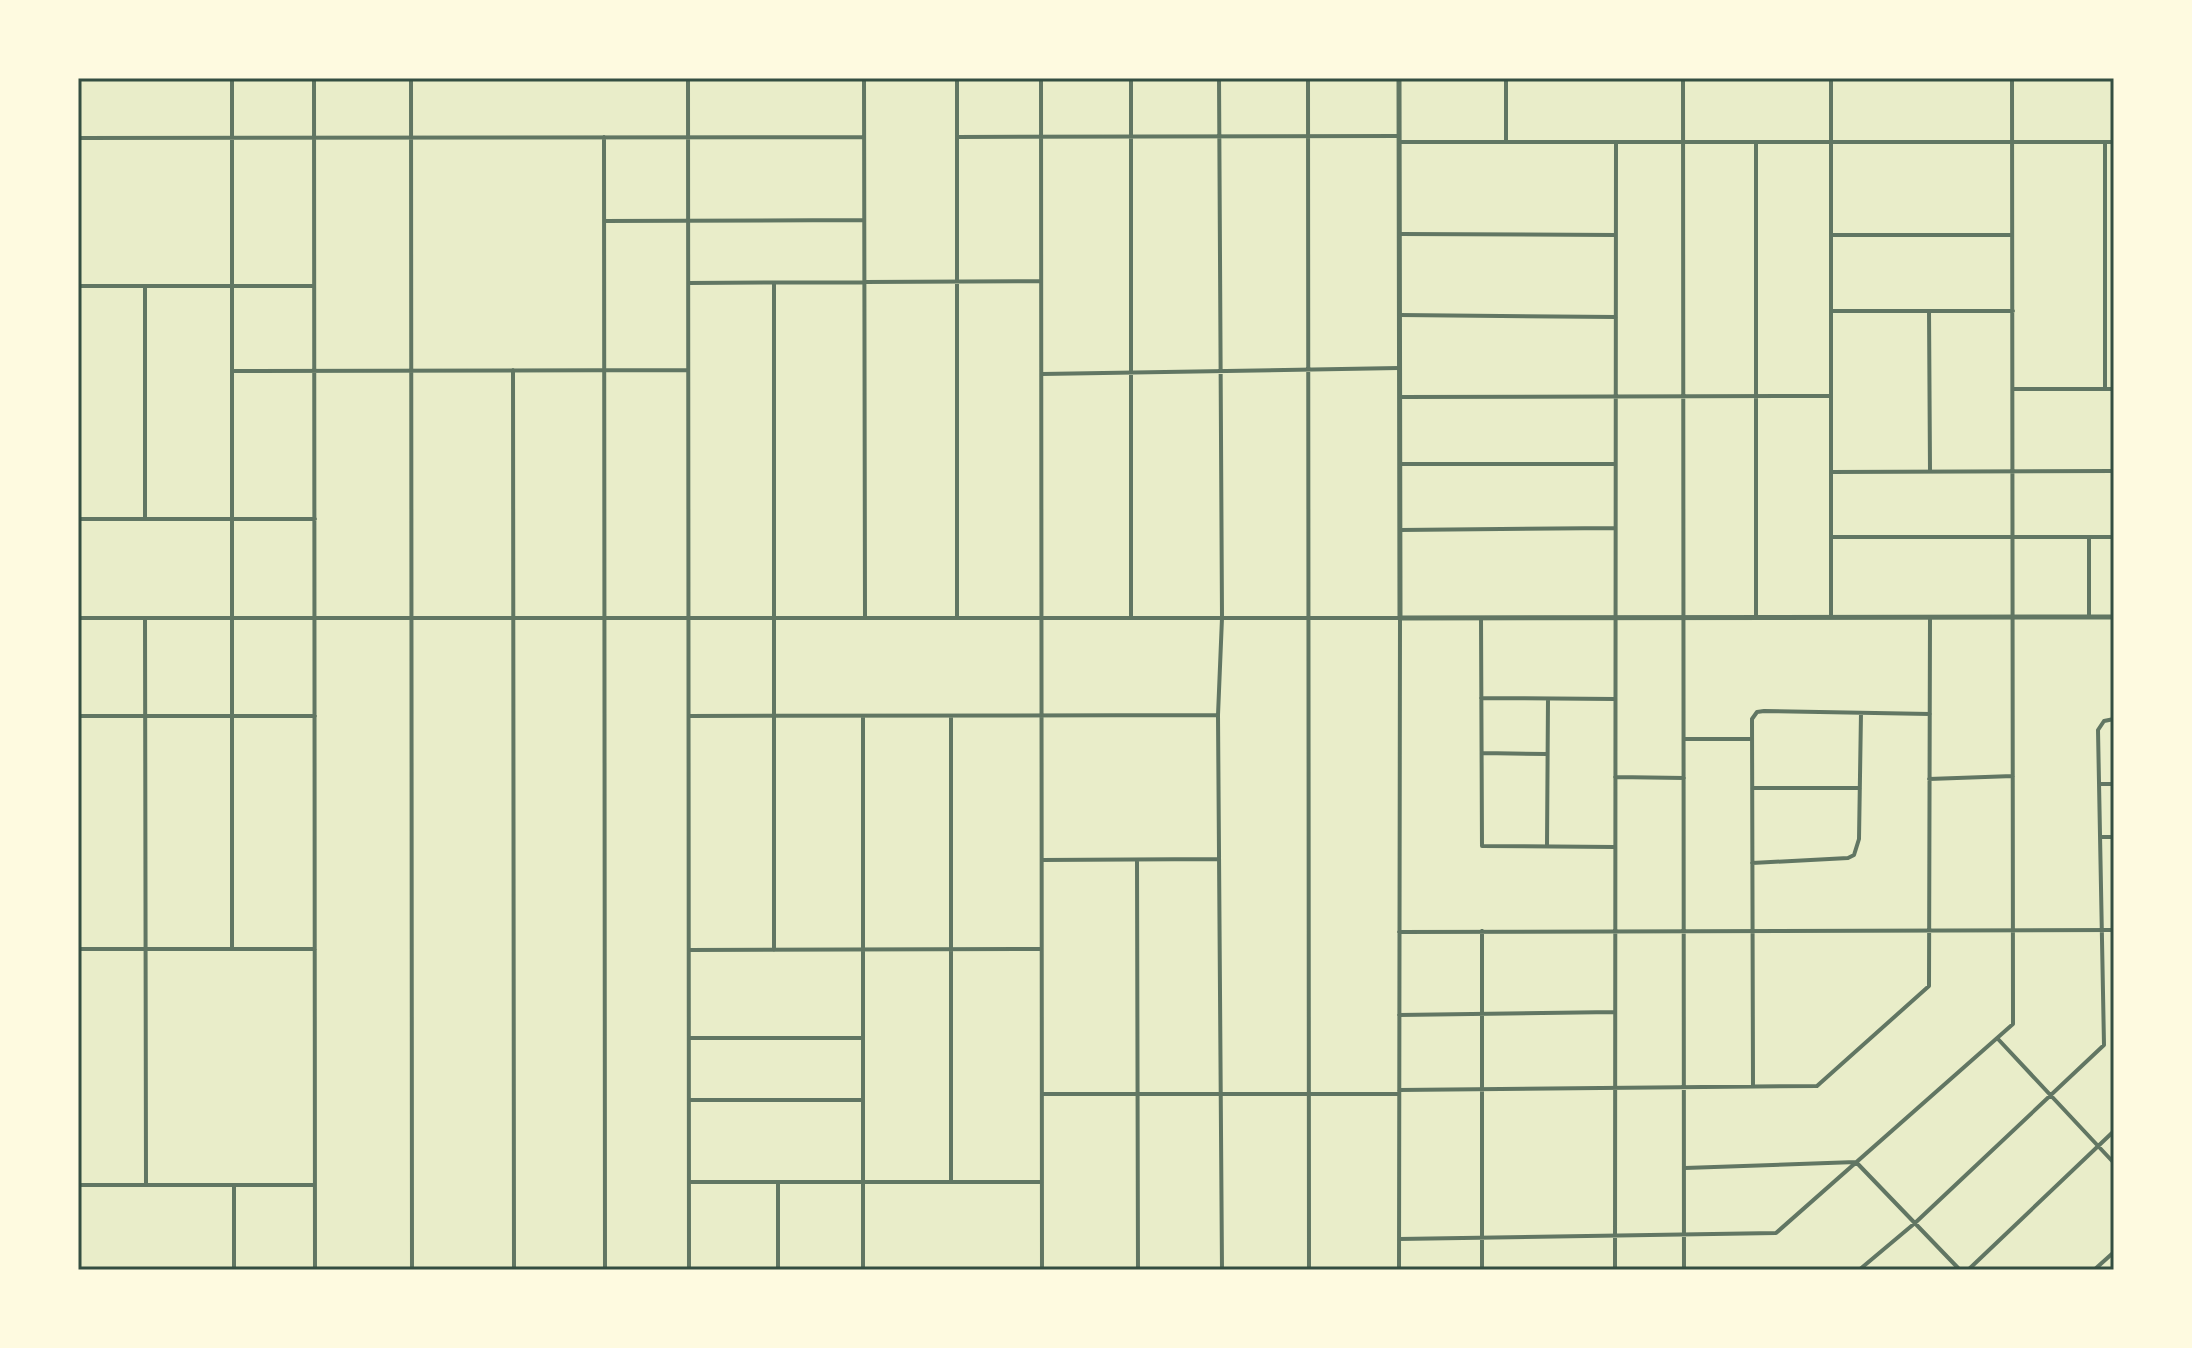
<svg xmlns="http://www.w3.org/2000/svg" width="2192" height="1348" font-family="'Fira Sans',sans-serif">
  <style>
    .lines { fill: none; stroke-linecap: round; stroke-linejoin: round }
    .minor { stroke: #617663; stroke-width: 4 }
    .tertiary { stroke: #617663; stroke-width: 5 }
    .neatline { fill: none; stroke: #344e41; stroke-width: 3 }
  </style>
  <rect width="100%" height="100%" fill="#e9edc9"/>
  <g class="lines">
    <!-- minor -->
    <path class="minor" d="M 232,78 L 232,949
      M 314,78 L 315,1270
      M 411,78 L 412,1270
      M 688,78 L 689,1270
      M 864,78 L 865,618
      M 957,78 L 957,618
      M 1041,78 L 1042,1270
      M 1131,78 L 1131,618
      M 1219,78 L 1222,618 L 1218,715 L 1222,1270
      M 1308,78 L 1309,1270
      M 1506,78 L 1506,142
      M 1683,78 L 1684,1270
      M 1831,78 L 1831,617
      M 604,137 L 605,1270
      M 958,137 L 1399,136
      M 78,138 L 864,137
      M 1399,142 L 2114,142
      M 1756,142 L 1756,617
      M 2105,142 L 2105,389
      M 604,221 L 864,220
      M 1400,234 L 1616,235
      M 1831,235 L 2012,235
      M 688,283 L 1041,281
      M 774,283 L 774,950
      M 78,286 L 314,286
      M 145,286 L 145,519
      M 1831,311 L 2013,311
      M 1929,311 L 1930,471
      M 1400,315 L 1616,317
      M 513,370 L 514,1270
      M 232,371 L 688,370
      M 1042,374 L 1399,368
      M 2013,389 L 2114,389
      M 1400,397 L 1831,396
      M 1400,464 L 1615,464
      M 1831,472 L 2114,471
      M 78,519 L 315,519
      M 1400,530 L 1615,528
      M 1831,537 L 2114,537
      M 2089,537 L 2089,617
      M 78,618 L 1400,618 L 1399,1270
      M 1481,618 L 1482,846 L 1615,847
      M 145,619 L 146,1185
      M 1481,698 L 1615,699
      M 78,716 L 315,716
      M 689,716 L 1218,715
      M 863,716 L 863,1270
      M 951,716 L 951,1182
      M 1684,739 L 1752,739
      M 1482,753 L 1547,754
      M 1615,777 L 1684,778
      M 1929,779 L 2013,776
      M 2099,784 L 2114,784
      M 1752,788 L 1860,788
      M 2100,837 L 2114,837
      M 1547,846 L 1548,699
      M 1042,860 L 1219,859
      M 1137,860 L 1138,1269
      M 1752,863 L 1848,858 L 1854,855 L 1859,839 L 1861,713
      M 1482,931 L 1482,1270
      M 1399,932 L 2114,930
      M 78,949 L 315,949
      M 689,950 L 1041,949
      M 1399,1015 L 1615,1012
      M 689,1038 L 863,1038
      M 1998,1039 L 2114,1163
      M 1753,1086 L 1752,719 L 1757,712 L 1764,711 L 1930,714
      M 1399,1090 L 1817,1086 L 1929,986 L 1930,617
      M 1042,1094 L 1399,1094
      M 689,1100 L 863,1100
      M 1685,1168 L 1856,1162 L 1960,1270
      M 689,1182 L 1042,1182
      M 778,1182 L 778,1270 L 1138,1270
      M 78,1185 L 315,1185
      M 234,1185 L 234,1270
      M 1399,1239 L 1776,1233 L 2013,1024 L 2012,78
      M 1615,1270 L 1616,142
      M 1859,1270 L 1915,1223 L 2104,1045 L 2098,730 L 2104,721 L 2114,719
      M 1968,1270 L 2114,1131
      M 2094,1270 L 2114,1252"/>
    <!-- tertiary -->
    <path class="tertiary" d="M 1399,78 L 1400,618 L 2114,617"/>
  </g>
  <!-- border -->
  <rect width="2192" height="1348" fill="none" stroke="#fefae0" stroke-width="160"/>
  <rect x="80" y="80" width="2032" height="1188" class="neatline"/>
</svg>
